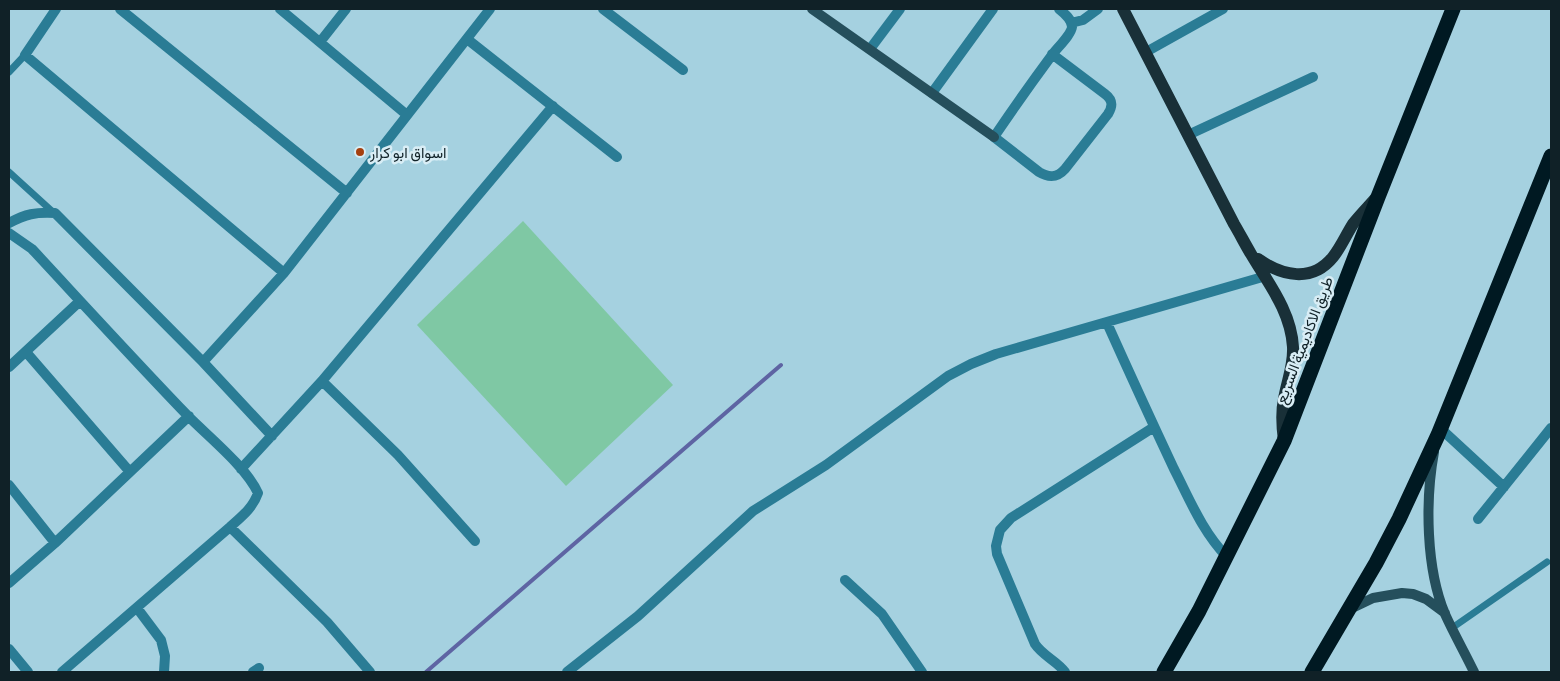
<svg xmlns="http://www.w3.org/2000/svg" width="1560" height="681" font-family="Manrope,Vazirmatn,sans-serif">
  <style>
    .green { fill: #7fc8a4 }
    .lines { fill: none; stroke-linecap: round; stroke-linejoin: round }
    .stream { stroke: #5e64a3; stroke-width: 4 }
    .lane { stroke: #2a7c95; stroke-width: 7 }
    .street { stroke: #2a7c95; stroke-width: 10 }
    .secondary { stroke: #254f5c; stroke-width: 10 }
    .primary { stroke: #193038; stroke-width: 12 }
    .highway { stroke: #001922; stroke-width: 15 }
    .poi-dot { fill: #a5400f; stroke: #d8edf5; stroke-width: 2 }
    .labels { text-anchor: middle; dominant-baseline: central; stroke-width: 5; stroke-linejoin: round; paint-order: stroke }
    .poi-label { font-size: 15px; fill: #102127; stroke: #d8edf5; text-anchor: start }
    .street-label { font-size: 15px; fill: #102127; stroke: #d8edf5 }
  </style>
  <rect width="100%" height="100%" fill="#a5d1e0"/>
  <!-- green -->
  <path class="green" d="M 523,221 L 673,385 L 566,486 L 417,325 Z"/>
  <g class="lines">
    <!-- stream -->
    <path class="stream" d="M 426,672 L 781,365"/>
    <!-- lane -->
    <path class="lane" d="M 9,72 L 25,55
      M 9,172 L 54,213
      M 1452,628 L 1547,562"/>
    <!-- street -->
    <path class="street" d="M 56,9 L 25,55 L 284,273
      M 120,9 L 347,193
      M 280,9 L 407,115
      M 603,9 L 683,70
      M 1071,23 L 1083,20 L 1098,9
      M 467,39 L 617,157
      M 320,42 L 346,9
      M 870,49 L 900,9
      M 1146,52 L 1223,9
      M 1052,54 L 1105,94 C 1113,100 1113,106 1108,114 L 1065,169 C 1057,178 1049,178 1039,172 L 994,137 C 1013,109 1032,82 1052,55 C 1057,48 1071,35 1072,27 C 1072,19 1064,13 1059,9
      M 932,93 L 993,9
      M 1188,135 L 1313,77
      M 9,223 C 26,214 35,212 55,213 L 203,362 L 272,436
      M 9,233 L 32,249 C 84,305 136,362 189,417 C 210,438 246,467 258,493 C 253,508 241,517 230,527 L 62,672
      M 1107,323 C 1129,372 1151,420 1174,469 C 1190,500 1202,531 1227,557
      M 26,352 L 130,472
      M 203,362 L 284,273 L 490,9
      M 9,367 L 80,301
      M 322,381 L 398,455 L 475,541
      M 1440,428 L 1504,487
      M 241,469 L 322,381 L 553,106
      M 9,485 L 55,543
      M 1478,519 L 1551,428
      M 230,527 L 327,622 L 370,672
      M 845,580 L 882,614 L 922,672
      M 9,583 L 55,543 L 189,416
      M 137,608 L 161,640 L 165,656 L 164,672
      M 9,649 L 28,672
      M 253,672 L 259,668
      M 567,672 L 638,616 L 753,511 L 826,465 L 948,376 L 971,364 L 996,354 L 1266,276
      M 1065,672 C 1057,661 1043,656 1035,644 L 997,554 L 996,546 L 1000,530 L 1011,518 L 1154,427"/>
    <!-- secondary -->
    <path class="secondary" d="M 812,9 L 994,137
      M 1434,452 C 1425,501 1426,569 1445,614 C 1454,634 1465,653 1474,672
      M 1350,609 L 1373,598 L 1402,593 L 1413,594 L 1426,599 L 1445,613"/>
    <!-- primary -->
    <path class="primary" d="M 1123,9 L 1234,224 C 1240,234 1245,244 1251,254 C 1268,283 1291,311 1293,347 C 1294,365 1287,381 1284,399 C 1281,413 1282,426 1284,441
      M 1258,259 C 1282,276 1312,283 1333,257 C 1341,247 1346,235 1353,224 C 1360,215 1368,207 1376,198"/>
    <!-- highway -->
    <path class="highway" d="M 1164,672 L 1199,611 L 1284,441 L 1378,197 L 1453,9
      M 1312,672 L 1376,563 L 1399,519 L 1438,435 L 1551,156"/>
  </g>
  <!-- markers -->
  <circle class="poi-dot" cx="360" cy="152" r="5"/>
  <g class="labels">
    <!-- poi labels -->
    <g class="poi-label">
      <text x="370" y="152">اسواق ابو كرار</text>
    </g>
    <!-- street labels -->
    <g class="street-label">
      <text transform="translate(1304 340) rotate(-69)">طريق الاكاديمية السريع</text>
    </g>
  </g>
  <!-- border -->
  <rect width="1560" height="681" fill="none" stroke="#102127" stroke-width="20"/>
</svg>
